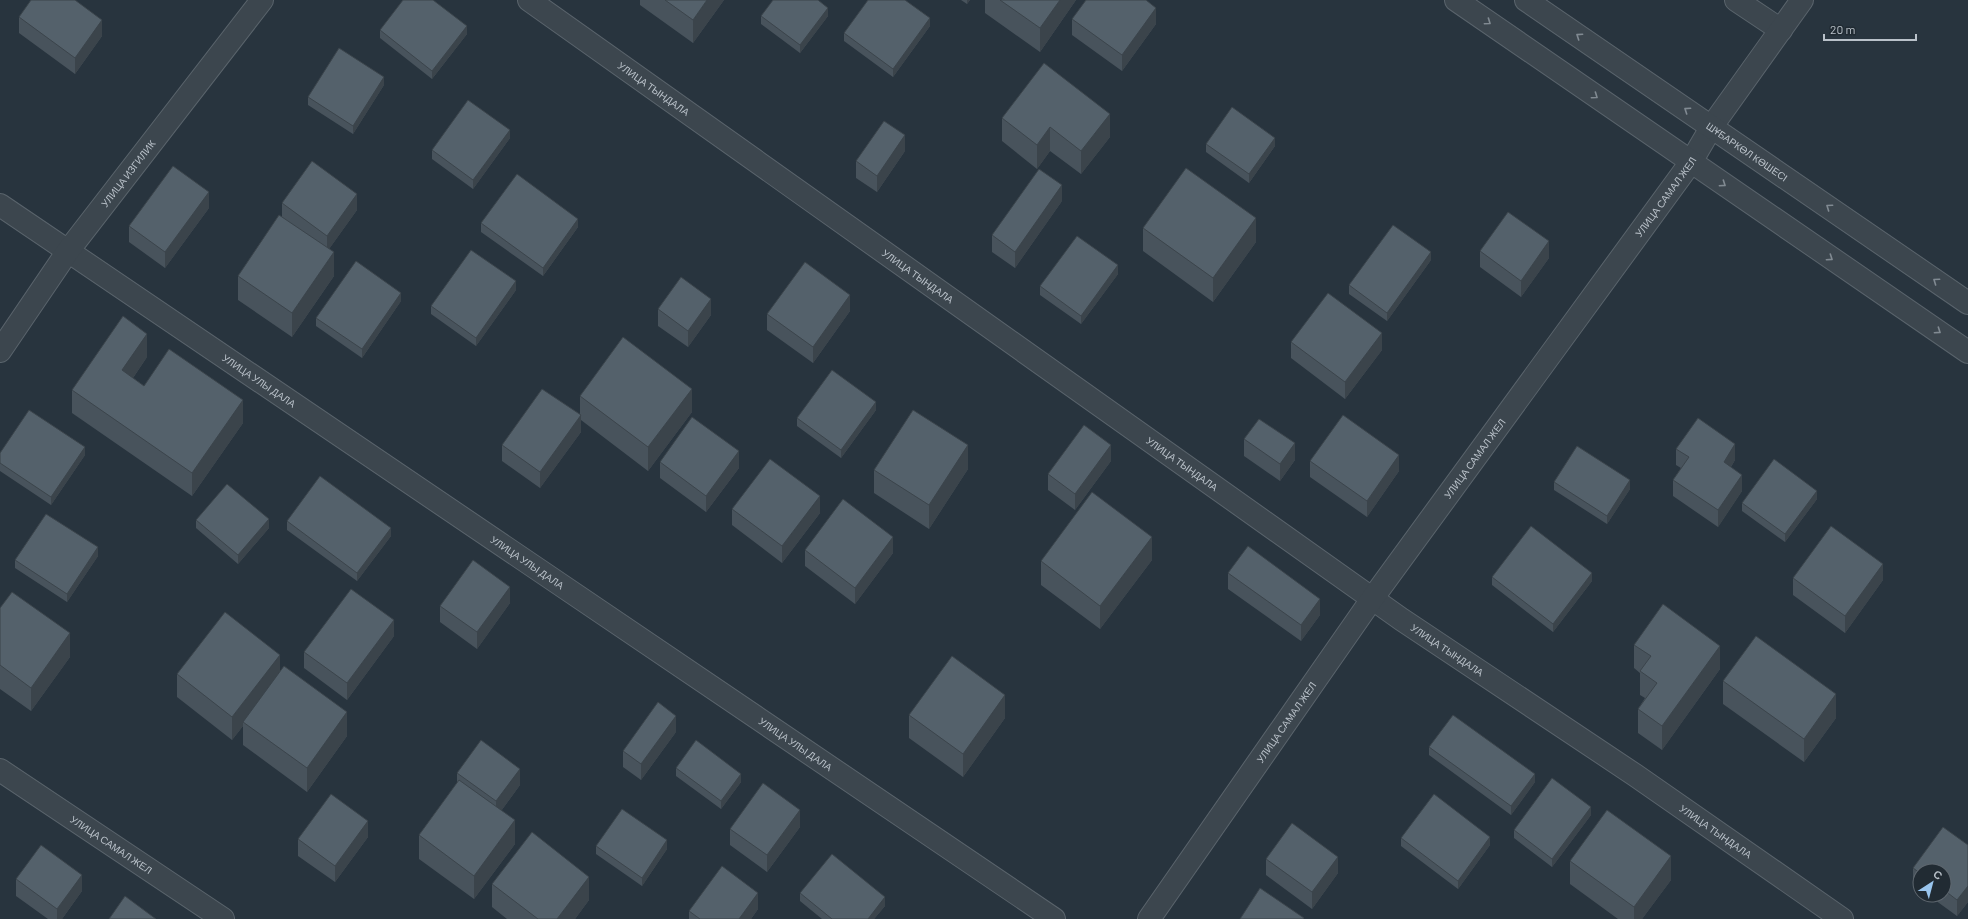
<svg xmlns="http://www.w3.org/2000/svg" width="1968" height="919" font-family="Barlow,sans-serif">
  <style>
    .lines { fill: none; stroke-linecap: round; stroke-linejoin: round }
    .minor-casing { stroke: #5a646c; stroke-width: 24 }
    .tertiary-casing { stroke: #5a646c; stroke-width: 24 }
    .minor { stroke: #3c464e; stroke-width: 22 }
    .tertiary { stroke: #3c464e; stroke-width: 22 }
    .wall { fill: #48535c }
    .shaded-wall { fill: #3b444b }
    .building { fill: #54616b; stroke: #3b444b }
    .oneway { stroke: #818a92 }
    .labels { text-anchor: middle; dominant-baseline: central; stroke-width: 4; stroke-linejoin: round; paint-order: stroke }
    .street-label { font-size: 10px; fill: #b9c1c9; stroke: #212b33 }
  </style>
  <rect width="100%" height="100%" fill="#28343e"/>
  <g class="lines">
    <!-- minor casing -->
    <g class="minor-casing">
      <g id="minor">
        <path id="s1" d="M 529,0 L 1401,619 L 1635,775 L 1842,919"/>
        <path d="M 1736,0 L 1781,30"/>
        <path id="s2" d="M 0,205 L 1054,919"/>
        <path id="s3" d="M 0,351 L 68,251 L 262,0"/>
        <path id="s4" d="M 0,770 L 223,919"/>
        <path id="s5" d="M 1149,919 L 1372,599 L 1691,162 L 1712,126 L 1802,0"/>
      </g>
    </g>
    <!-- tertiary casing -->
    <g class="tertiary-casing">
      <g id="tertiary">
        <path d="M 1456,0 L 1968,352"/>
        <path id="s6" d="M 1526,0 L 1968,303"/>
      </g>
    </g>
    <!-- minor -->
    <use href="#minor" class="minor"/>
    <!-- tertiary -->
    <use href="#tertiary" class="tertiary"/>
  </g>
  <!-- wall -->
  <path class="wall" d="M 640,0 L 724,0 L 693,43 L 640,5 Z
    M 961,0 L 970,0 L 967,4 Z
    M 985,0 L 1076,0 L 1040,52 L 985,13 Z
    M 761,16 L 828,16 L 800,53 L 761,24 Z
    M 19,17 L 102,36 L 75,74 L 19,33 Z
    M 1072,19 L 1156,24 L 1122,71 L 1072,35 Z
    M 930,26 L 893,77 L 844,41 L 844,33 Z
    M 380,30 L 467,34 L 432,79 L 380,38 Z
    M 384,85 L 353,134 L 308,105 L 308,97 Z
    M 1002,118 L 1110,137 L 1081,174 L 1050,151 L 1037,169 L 1002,141 Z
    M 510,138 L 473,189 L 432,159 L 432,150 Z
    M 1206,144 L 1275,146 L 1249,183 L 1206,152 Z
    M 905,151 L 877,192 L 856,178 L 856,161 Z
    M 1062,201 L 1015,268 L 992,252 L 992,235 Z
    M 282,203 L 357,210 L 329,249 L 334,276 L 292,337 L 238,300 L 238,276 L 282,217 Z
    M 209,208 L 165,268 L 129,242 L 129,226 Z
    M 481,223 L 578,227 L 543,276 L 481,232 Z
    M 1143,228 L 1256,242 L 1213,302 L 1143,251 Z
    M 1480,251 L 1549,258 L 1521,297 L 1480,267 Z
    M 1431,260 L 1387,321 L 1349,294 L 1349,285 Z
    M 1118,274 L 1081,324 L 1040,295 L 1040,286 Z
    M 516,290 L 476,346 L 431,314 L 431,306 Z
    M 401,301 L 362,358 L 316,326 L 316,318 Z
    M 658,309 L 711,315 L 688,347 L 658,326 Z
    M 850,311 L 813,363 L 767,330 L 767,314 Z
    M 1291,342 L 1382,350 L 1345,399 L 1291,358 Z
    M 147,357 L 133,378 L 144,386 L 243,423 L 192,496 L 72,413 L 72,390 Z
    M 580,396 L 692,412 L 648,471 L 581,420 L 581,432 L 540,488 L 502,461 L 502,445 L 580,415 Z
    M 876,410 L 841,458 L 797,426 L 797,418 Z
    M 1244,439 L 1295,460 L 1280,481 L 1244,456 Z
    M 1676,449 L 1735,460 L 1731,467 L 1742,491 L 1718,527 L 1673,496 L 1673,480 L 1681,468 L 1676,465 Z
    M 0,453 L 85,455 L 51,505 L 0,471 Z
    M 1111,461 L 1075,510 L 1048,490 L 1048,474 Z
    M 1310,461 L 1399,471 L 1367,517 L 1310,477 Z
    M 660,462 L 739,468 L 706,512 L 660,478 Z
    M 968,469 L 929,529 L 874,493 L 874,470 Z
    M 1554,482 L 1630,489 L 1607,524 L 1554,490 Z
    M 1817,499 L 1785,542 L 1742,511 L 1742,503 Z
    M 732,509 L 820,513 L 782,563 L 732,525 Z
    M 196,520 L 269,528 L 238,564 L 196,528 Z
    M 287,521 L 391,536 L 357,581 L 287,530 Z
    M 805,550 L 893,553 L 855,604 L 805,566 Z
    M 98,556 L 67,602 L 15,568 L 15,560 Z
    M 1152,560 L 1100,629 L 1041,585 L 1041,561 Z
    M 1228,573 L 1320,615 L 1301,641 L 1228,589 Z
    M 1492,577 L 1592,581 L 1553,632 L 1492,585 Z
    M 1793,578 L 1883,580 L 1845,633 L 1793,595 Z
    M 510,603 L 477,649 L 440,622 L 440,606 Z
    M 0,608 L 70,657 L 31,711 L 0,689 Z
    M 394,636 L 347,700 L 304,668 L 304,652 Z
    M 1634,645 L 1720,669 L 1662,750 L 1638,733 L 1638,709 L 1645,698 L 1640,695 L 1640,673 L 1634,668 Z
    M 280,671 L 347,736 L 307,792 L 243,745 L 243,726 L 232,740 L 177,697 L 177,674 Z
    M 1723,681 L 1836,718 L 1804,762 L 1723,704 Z
    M 909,715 L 1005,718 L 963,777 L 909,738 Z
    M 676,732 L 641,780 L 623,767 L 623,751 Z
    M 1429,747 L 1535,782 L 1511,815 L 1429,755 Z
    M 676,768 L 741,782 L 721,809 L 676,776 Z
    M 457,773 L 520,785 L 501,811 L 515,844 L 474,899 L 419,859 L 419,835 L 457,783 Z
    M 1591,815 L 1552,867 L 1514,838 L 1514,830 Z
    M 800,827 L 767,872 L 730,845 L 730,829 Z
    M 368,837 L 335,882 L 298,856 L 298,839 Z
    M 1401,838 L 1490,845 L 1458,889 L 1401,846 Z
    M 1968,845 L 1968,902 L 1957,916 L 1928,895 L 1944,895 L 1944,871 L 1920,871 L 1920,889 L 1913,884 L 1913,868 Z
    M 596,846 L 667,849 L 642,886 L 596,854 Z
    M 1266,859 L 1338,873 L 1312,909 L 1266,875 Z
    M 1570,861 L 1671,880 L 1642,919 L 1618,919 L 1570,884 Z
    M 16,879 L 82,891 L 62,919 L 48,919 L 16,896 Z
    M 492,884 L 589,900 L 575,919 L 507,919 L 492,907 Z
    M 800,893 L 885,906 L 874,919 L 822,919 L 800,901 Z
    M 758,909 L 751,919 L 689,919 L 689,911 Z"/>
  <!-- shaded-wall -->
  <path class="shaded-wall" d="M 707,0 L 724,0 L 693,43 L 693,20 Z
    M 967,0 L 970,0 L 967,4 Z
    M 1060,0 L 1076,0 L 1040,52 L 1040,28 Z
    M 828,8 L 828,16 L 800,53 L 800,45 Z
    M 1156,8 L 1156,24 L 1122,71 L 1122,55 Z
    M 930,18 L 930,26 L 893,77 L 893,69 Z
    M 102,20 L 102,36 L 75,74 L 75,58 Z
    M 467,26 L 467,34 L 432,79 L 432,71 Z
    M 384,77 L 384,85 L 353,134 L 353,126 Z
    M 1110,114 L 1110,137 L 1081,174 L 1081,151 Z
    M 1050,127 L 1050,151 L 1037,169 L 1037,145 Z
    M 510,130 L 510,138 L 473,189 L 473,180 Z
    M 905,135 L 905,151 L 877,192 L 877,176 Z
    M 1275,138 L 1275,146 L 1249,183 L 1249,174 Z
    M 1062,185 L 1062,201 L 1015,268 L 1015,252 Z
    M 209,192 L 209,208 L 165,268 L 165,252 Z
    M 357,194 L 357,210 L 327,252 L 327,236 Z
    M 1256,218 L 1256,242 L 1213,302 L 1213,278 Z
    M 578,219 L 578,227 L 543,276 L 543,268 Z
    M 1549,241 L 1549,258 L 1521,297 L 1521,281 Z
    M 334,252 L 334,276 L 292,337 L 292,313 Z
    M 1431,252 L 1431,260 L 1387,321 L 1387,313 Z
    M 1118,265 L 1118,274 L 1081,324 L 1081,316 Z
    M 516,281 L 516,290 L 476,346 L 476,338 Z
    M 401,293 L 401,301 L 362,358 L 362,349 Z
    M 850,295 L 850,311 L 813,363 L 813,347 Z
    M 711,299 L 711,315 L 688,347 L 688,331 Z
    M 1382,333 L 1382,350 L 1345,399 L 1345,382 Z
    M 147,334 L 147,357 L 122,394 L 122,370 Z
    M 692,389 L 692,412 L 648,471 L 648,447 Z
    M 243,400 L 243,423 L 192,496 L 192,473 Z
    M 876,402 L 876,410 L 841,458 L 841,450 Z
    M 581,415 L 581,432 L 540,488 L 540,472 Z
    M 1295,443 L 1295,460 L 1280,481 L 1280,464 Z
    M 1735,444 L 1735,460 L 1724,478 L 1724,462 Z
    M 968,445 L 968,469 L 929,529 L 929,505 Z
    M 1111,445 L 1111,461 L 1075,510 L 1075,494 Z
    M 85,447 L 85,455 L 51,505 L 51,497 Z
    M 739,451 L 739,468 L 706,512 L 706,496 Z
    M 1399,455 L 1399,471 L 1367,517 L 1367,501 Z
    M 1742,475 L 1742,491 L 1718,527 L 1718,510 Z
    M 1630,480 L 1630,489 L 1607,524 L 1607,516 Z
    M 1817,491 L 1817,499 L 1785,542 L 1785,534 Z
    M 820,496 L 820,513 L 782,563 L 782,546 Z
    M 269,519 L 269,528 L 238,564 L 238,555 Z
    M 391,528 L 391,536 L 357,581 L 357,573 Z
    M 893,537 L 893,553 L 855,604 L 855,588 Z
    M 1152,537 L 1152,560 L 1100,629 L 1100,606 Z
    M 98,547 L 98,556 L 67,602 L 67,594 Z
    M 1883,564 L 1883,580 L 1845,633 L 1845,616 Z
    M 1592,573 L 1592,581 L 1553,632 L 1553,624 Z
    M 510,587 L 510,603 L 477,649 L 477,632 Z
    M 1320,599 L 1320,615 L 1301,641 L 1301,625 Z
    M 394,620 L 394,636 L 347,700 L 347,683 Z
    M 70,633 L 70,657 L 31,711 L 31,688 Z
    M 1720,646 L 1720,669 L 1662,750 L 1662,726 Z
    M 280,655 L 280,679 L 243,722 L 243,726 L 232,740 L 232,717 Z
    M 1836,694 L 1836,718 L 1804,762 L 1804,739 Z
    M 1005,695 L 1005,718 L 963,777 L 963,754 Z
    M 347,712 L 347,736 L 307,792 L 307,768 Z
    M 676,716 L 676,732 L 641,780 L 641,764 Z
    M 520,769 L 520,785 L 496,818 L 496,801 Z
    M 741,774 L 741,782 L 721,809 L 721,801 Z
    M 1535,774 L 1535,782 L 1511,815 L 1511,806 Z
    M 1591,807 L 1591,815 L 1552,867 L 1552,859 Z
    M 800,810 L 800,827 L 767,872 L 767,855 Z
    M 515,820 L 515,844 L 474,899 L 474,876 Z
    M 368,821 L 368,837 L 335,882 L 335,866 Z
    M 1490,837 L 1490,845 L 1458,889 L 1458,881 Z
    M 667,840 L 667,849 L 642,886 L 642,878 Z
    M 1671,856 L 1671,880 L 1642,919 L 1634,919 L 1634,907 Z
    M 1338,857 L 1338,873 L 1312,909 L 1312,892 Z
    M 82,875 L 82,891 L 62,919 L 57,919 L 57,909 Z
    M 589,877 L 589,900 L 575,919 L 557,919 Z
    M 1968,886 L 1968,902 L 1957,916 L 1957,900 Z
    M 758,893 L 758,909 L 751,919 L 739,919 Z
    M 885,897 L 885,906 L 874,919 L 868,919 Z"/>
  <!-- building -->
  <path class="building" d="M 31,0 L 75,0 L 102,20 L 75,58 L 19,17 Z
    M 403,0 L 433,0 L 467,26 L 432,71 L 380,30 Z
    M 665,0 L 707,0 L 693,20 Z
    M 773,0 L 818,0 L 828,8 L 800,45 L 761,16 Z
    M 868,0 L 905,0 L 930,18 L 893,69 L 844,33 Z
    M 1000,0 L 1060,0 L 1040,28 Z
    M 1086,0 L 1146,0 L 1156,8 L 1122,55 L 1072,19 Z
    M 339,48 L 384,77 L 353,126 L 308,97 Z
    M 1044,63 L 1110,114 L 1081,151 L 1050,127 L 1037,145 L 1002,118 Z
    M 468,100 L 510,130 L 473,180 L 432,150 Z
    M 1232,107 L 1275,138 L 1249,174 L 1206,144 Z
    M 884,121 L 905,135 L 877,176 L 856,161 Z
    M 312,161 L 357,194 L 327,236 L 282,203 Z
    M 173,166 L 209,192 L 165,252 L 129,226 Z
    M 1186,168 L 1256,218 L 1213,278 L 1143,228 Z
    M 1039,169 L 1062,185 L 1015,252 L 992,235 Z
    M 517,174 L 578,219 L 543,268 L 481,223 Z
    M 1508,212 L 1549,241 L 1521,281 L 1480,251 Z
    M 279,215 L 334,252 L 292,313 L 238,276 Z
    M 1393,225 L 1431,252 L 1387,313 L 1349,285 Z
    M 1077,236 L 1118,265 L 1081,316 L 1040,286 Z
    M 471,250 L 516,281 L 476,338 L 431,306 Z
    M 356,261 L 401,293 L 362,349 L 316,318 Z
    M 805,262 L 850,295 L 813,347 L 767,314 Z
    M 681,277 L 711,299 L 688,331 L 658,309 Z
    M 1328,293 L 1382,333 L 1345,382 L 1291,342 Z
    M 123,316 L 147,334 L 122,370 L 144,386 L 169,349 L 243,400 L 192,473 L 72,390 Z
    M 623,337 L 692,389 L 648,447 L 580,396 Z
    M 832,370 L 876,402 L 841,450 L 797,418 Z
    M 542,389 L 581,415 L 540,472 L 502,445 Z
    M 29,410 L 85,447 L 51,497 L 0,463 L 0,453 Z
    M 913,410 L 968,445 L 929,505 L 874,470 Z
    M 1343,415 L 1399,455 L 1367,501 L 1310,461 Z
    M 692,417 L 739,451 L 706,496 L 660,462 Z
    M 1698,418 L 1735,444 L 1724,462 L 1742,475 L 1718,510 L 1673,480 L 1689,457 L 1676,449 Z
    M 1259,419 L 1295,443 L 1280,464 L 1244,439 Z
    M 1084,425 L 1111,445 L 1075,494 L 1048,474 Z
    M 1577,446 L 1630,480 L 1607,516 L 1554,482 Z
    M 770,459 L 820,496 L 782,546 L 732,509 Z
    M 1774,459 L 1817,491 L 1785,534 L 1742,503 Z
    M 320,476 L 391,528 L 357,573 L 287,521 Z
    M 227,484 L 269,519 L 238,555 L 196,520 Z
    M 1092,492 L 1152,537 L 1100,606 L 1041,561 Z
    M 843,499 L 893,537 L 855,588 L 805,550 Z
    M 46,514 L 98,547 L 67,594 L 15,560 Z
    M 1531,526 L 1592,573 L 1553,624 L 1492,577 Z
    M 1831,526 L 1883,564 L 1845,616 L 1793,578 Z
    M 1248,546 L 1320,599 L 1301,625 L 1228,573 Z
    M 473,560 L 510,587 L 477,632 L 440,606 Z
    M 351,589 L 394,620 L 347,683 L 304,652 Z
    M 12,592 L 70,633 L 31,688 L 0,665 L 0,608 Z
    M 1663,604 L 1720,646 L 1662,726 L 1638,709 L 1657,683 L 1640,671 L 1651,656 L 1634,645 Z
    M 225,612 L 280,655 L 232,717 L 177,674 Z
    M 1756,636 L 1836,694 L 1804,739 L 1723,681 Z
    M 952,656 L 1005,695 L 963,754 L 909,715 Z
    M 284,666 L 347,712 L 307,768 L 243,722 Z
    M 658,702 L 676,716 L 641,764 L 623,751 Z
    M 1453,715 L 1535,774 L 1511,806 L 1429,747 Z
    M 481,740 L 520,769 L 496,801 L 457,773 Z
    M 696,740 L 741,774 L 721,801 L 676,768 Z
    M 1552,778 L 1591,807 L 1552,859 L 1514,830 Z
    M 459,780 L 515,820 L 474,876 L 419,835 Z
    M 763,783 L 800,810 L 767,855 L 730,829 Z
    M 331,794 L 368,821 L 335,866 L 298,839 Z
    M 1434,794 L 1490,837 L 1458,881 L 1401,838 Z
    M 622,809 L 667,840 L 642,878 L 596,846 Z
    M 1607,810 L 1671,856 L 1634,907 L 1570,861 Z
    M 1292,823 L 1338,857 L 1312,892 L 1266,859 Z
    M 1943,827 L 1968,845 L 1968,886 L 1957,900 L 1944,890 L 1944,871 L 1920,871 L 1920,873 L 1913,868 Z
    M 532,832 L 589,877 L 557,919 L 538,919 L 492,884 Z
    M 41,845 L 82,875 L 57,909 L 16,879 Z
    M 832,854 L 885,897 L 868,919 L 832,919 L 800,893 Z
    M 722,866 L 758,893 L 739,919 L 700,919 L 689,911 Z
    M 1260,888 L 1304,918 L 1303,919 L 1240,919 Z
    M 125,896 L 156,919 L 109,919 Z"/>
  <!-- one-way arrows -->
  <defs><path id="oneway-chevron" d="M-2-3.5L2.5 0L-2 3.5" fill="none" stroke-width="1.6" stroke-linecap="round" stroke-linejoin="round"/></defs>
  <g class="oneway">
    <use href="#oneway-chevron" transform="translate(1488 22) rotate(35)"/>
    <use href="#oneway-chevron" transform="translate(1579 36) rotate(-146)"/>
    <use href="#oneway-chevron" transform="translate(1595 96) rotate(35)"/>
    <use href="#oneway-chevron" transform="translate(1687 110) rotate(-146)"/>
    <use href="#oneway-chevron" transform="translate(1723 184) rotate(34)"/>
    <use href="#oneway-chevron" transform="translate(1829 207) rotate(-145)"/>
    <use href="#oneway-chevron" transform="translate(1830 258) rotate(34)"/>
    <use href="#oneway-chevron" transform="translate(1936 281) rotate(-145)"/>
    <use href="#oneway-chevron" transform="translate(1938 331) rotate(34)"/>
  </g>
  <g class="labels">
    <!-- street labels -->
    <g class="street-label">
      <text stroke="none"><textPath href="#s1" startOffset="153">УЛИЦА ТЫНДАЛА</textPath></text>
      <text stroke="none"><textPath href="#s6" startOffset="268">ШҰБАРКӨЛ КӨШЕСІ</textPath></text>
      <text stroke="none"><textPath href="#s3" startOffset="219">УЛИЦА ИЗГИЛИК</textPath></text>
      <text stroke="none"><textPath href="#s5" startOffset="888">УЛИЦА САМАЛ ЖЕЛ</textPath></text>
      <text stroke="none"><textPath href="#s1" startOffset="477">УЛИЦА ТЫНДАЛА</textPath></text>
      <text stroke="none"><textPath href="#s2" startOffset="313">УЛИЦА УЛЫ ДАЛА</textPath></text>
      <text stroke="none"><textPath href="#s5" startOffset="564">УЛИЦА САМАЛ ЖЕЛ</textPath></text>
      <text stroke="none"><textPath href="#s1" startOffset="801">УЛИЦА ТЫНДАЛА</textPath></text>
      <text stroke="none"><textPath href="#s2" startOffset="637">УЛИЦА УЛЫ ДАЛА</textPath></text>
      <text stroke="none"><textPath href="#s1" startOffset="1125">УЛИЦА ТЫНДАЛА</textPath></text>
      <text stroke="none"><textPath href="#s5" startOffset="240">УЛИЦА САМАЛ ЖЕЛ</textPath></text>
      <text stroke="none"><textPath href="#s2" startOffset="961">УЛИЦА УЛЫ ДАЛА</textPath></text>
      <text stroke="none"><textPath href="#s1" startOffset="1449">УЛИЦА ТЫНДАЛА</textPath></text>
      <text stroke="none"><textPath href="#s4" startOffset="134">УЛИЦА САМАЛ ЖЕЛ</textPath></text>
    </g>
  </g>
  <!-- north arrow -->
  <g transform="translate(1932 883) rotate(36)"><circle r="19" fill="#212b33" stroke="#5e676f"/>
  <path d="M0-3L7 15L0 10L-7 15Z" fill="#99c5ed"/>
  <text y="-6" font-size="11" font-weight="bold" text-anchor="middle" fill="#b9c1c9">С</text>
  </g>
  <!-- scale -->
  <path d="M1824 34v6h92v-6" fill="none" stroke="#b9c1c9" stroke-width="2"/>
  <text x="1830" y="34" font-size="12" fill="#b9c1c9" stroke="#212b33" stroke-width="3" paint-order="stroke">20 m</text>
</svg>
